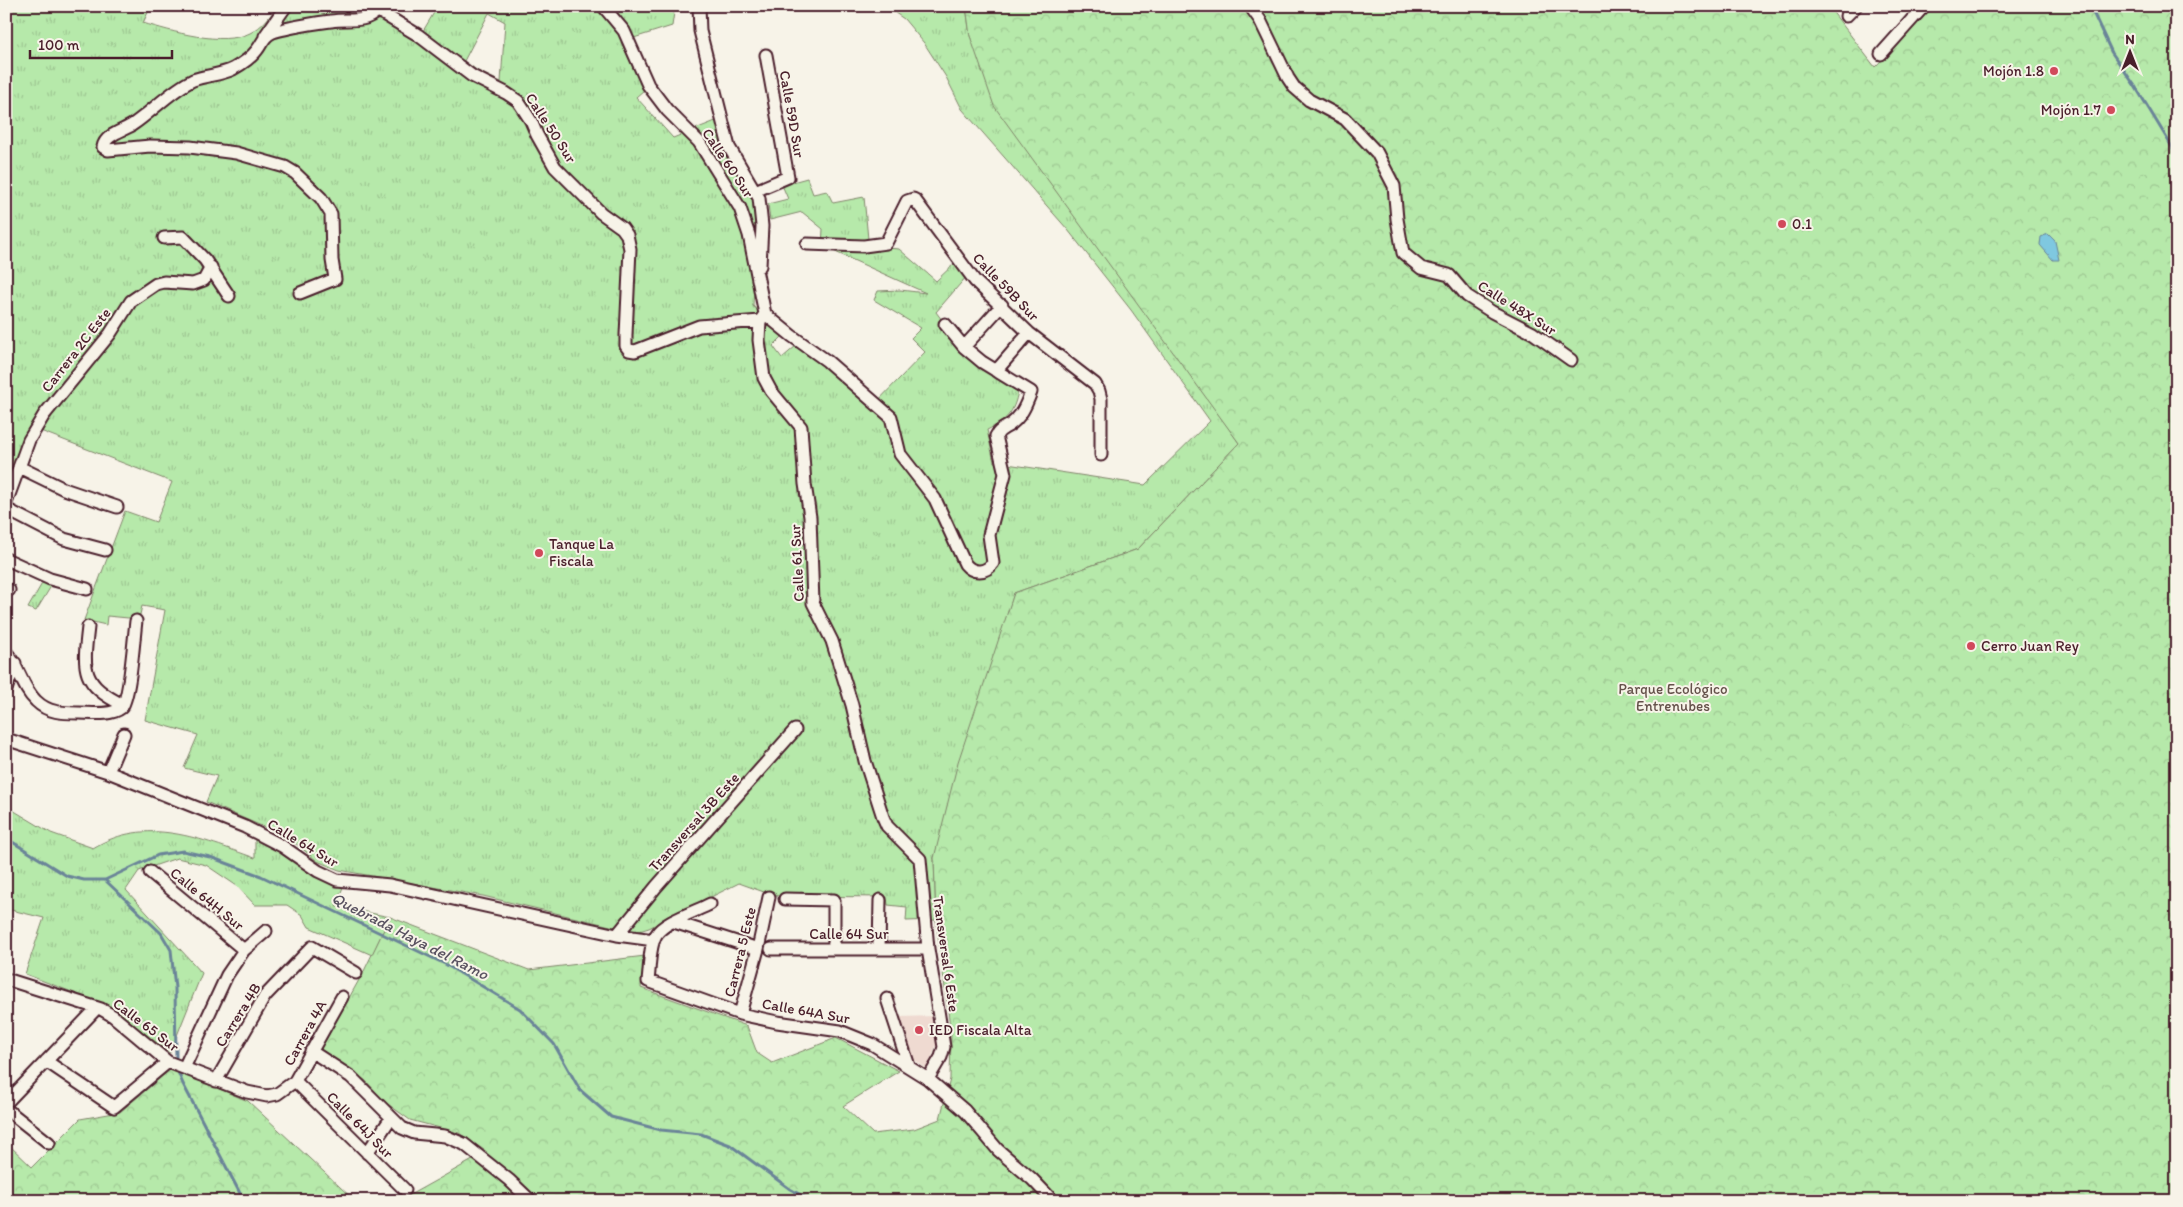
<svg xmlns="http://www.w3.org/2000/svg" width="2183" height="1207" font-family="Itim,sans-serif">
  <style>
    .built { fill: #efdad1 }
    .grass { fill: url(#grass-tufts); stroke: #80846a; fill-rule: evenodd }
    .park { fill: url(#park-crowns); stroke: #80846a }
    .water { fill: #7fc8e0; stroke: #6a8498 }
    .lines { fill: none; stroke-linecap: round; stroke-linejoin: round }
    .stream { stroke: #6a8498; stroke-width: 3 }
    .minor-casing { stroke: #4a1f2b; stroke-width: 15 }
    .minor { stroke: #f7f3e8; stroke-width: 11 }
    .poi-dot { fill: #d1495b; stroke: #f7f3e8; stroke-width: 2 }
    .labels { text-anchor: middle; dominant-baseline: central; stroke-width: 4; stroke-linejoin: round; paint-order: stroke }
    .poi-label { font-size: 15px; fill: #4a1f2b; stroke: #f7f3e8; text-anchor: start }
    .street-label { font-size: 15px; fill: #4a1f2b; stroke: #f7f3e8 }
    .park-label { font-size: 15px; fill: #65524b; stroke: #f7f3e8 }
    .water-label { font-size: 16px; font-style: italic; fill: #5a5261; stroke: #f7f3e8 }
  </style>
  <defs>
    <pattern id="grass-tufts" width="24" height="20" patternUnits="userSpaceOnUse" patternTransform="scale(1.25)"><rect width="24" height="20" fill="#b6e9aa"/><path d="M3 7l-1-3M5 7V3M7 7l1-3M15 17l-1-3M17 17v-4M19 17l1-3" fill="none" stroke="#9ec792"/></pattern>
    <pattern id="park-crowns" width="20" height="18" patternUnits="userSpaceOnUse" patternTransform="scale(1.25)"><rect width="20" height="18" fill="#b6e9aa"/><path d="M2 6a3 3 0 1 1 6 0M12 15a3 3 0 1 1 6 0" fill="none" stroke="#9ec792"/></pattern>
  </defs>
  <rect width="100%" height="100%" fill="#f7f3e8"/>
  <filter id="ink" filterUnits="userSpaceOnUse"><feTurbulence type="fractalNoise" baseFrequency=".02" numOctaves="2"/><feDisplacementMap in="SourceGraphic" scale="10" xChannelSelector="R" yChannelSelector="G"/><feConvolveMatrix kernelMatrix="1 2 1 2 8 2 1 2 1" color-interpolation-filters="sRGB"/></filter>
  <g filter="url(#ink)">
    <!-- built -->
    <path class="built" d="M 936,1016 L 937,1043 L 927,1069 L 909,1056 L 899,1017 Z"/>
    <!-- grass -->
    <path class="grass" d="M 6,6 L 151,6 L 143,23 C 170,31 223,47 250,33 C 262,27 270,17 277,6 L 385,6 L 423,31 L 438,6 L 675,6 L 672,26 L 621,42 L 644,90 L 636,97 L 673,138 L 718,120 C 721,134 723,148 729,161 C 735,173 747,182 752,196 C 761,222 754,277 753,306 L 785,334 L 773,346 L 782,358 L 796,346 L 827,365 L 873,406 L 925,352 L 911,338 L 921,328 L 874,300 L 878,291 L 900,290 L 926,293 L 822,246 L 823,229 L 802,212 L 770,220 L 768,204 L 788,199 L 782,185 L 807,178 L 813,194 L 827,191 L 833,203 L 864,197 L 868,239 L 865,246 L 899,249 L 936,281 L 956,262 L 967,276 L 936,312 L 963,348 L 1018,391 C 1014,413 1006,421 987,430 L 994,462 L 1145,485 L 1210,421 L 1131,310 L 1068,230 L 962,109 L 946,77 L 924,43 L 904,19 L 885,6 L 966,6 L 970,36 L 1179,357 L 1239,443 L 1138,549 L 1014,593 L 934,858 L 936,920 L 906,921 L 907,907 L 888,905 L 887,897 L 775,896 L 739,883 L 649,928 L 636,932 L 483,896 L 339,870 L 317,861 L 298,845 L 273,831 L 206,802 L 217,776 L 184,768 L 198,735 L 145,720 L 165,610 L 142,606 L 139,619 L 107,616 L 106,625 L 84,620 L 125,511 L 156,522 L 172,482 L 38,430 L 6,488 ZM 489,13 L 505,22 L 501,82 L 478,71 L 464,61 Z
      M 44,580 L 53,583 L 36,611 L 28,608 Z
      M 6,806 L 51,833 L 93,848 C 147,815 201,839 255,858 L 255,839 L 286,855 L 334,885 L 343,887 L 336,906 L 390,917 L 372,955 L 309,927 L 302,915 L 287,905 L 255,905 L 237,886 L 206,865 L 177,858 L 139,871 L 126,890 L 202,973 L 170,1053 L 111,1007 L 25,974 L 44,918 L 7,909 L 6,911 Z"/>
    <!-- park -->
    <path class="park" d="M 966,6 L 1828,6 L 1875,67 L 1934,6 L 2177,6 L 2177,98 L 2173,101 L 2177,107 L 2177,1201 L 399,1201 L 487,1152 L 459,1133 L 410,1120 L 385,1102 L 365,1080 L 320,1050 L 364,971 L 390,917 L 529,970 L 645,956 L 641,988 L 747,1026 L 757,1053 L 772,1063 L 836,1038 L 899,1071 L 843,1106 L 873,1134 L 914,1129 L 940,1119 L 950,1079 L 951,1034 L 936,920 L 934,858 L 958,762 L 1014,593 L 1138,549 L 1239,443 L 994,106 L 970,36 Z
      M 171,1069 L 248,1101 L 355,1201 L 6,1201 L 6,1148 L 9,1145 L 32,1167 L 80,1119 L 120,1112 Z"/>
    <!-- water -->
    <path class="water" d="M 2048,234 L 2055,241 L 2059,260 L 2053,260 L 2040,245 L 2041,237 Z"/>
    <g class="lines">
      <!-- stream -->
      <path class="stream" d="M 2090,6 L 2112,53 L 2135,86 L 2177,155
        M 6,838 L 67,876 L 84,880 L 105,880 L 158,855 L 183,851 L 210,857 L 261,876 L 445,964 L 520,1009 L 554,1044 L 580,1090 L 611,1117 L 661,1130 L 701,1134 L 730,1145 L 790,1189 L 812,1201
        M 105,880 L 161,933 L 171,950 L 175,988 L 176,1057
        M 178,1072 L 183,1084 L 244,1201"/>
      <!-- minor casing -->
      <g class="minor-casing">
        <path id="minor" d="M 370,6 L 418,35 L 472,76 L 506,93 L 518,101 L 531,121 L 537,135 L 555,167 L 601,213 L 622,228 L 627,235 L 630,249 L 626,335 L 626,346 L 629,350 L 635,351 L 699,326 L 760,321
          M 603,6 L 624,31 L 648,85 L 667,110 L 699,142 L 740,208 L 749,235 L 765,314 L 792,336 L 827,361 L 891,417 L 900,454 L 935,499 L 965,564 C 973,574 986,573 993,563 L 989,535 L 1005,474 L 996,436 C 999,430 1003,429 1008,426 C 1021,418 1026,405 1031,392 L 982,362 L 964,347 L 945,324
          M 699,6 L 700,31 L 729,147 L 759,198 L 762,226 L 760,266
          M 1250,6 L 1260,20 L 1288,78 L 1294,87 L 1309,100 L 1345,119 L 1377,153 L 1394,186 L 1397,219 L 1403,253 L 1421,268 L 1449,275 L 1467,296 L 1492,312 L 1533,333 L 1571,360
          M 1846,16 L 1856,6
          M 265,36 L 286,6
          M 1881,54 L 1924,6
          M 755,191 L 788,177 L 766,55
          M 164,238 L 183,237 L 205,260 L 229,296
          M 807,244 L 864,246 L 886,243 L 907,201 L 913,199 L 915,200 L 975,281 L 1029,333 L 1095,384 L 1099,391 L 1101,399 L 1101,455
          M 300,293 L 335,279 L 332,260 L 331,214 L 321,198 L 295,173 L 285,167 L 236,153 L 190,147 L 150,146 L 108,150 L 103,147 C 105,135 122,131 132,125 C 153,111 170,91 193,80 C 206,75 221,75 233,69 C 242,64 251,58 257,50 C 262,44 263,37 271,33 C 279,29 320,22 331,21 C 348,18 364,24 377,11
          M 765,314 L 760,321 L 759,340 L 764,378 L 771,391 L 801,427 L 805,484 L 810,517 L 813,603 L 832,641 L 852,705 L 865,761 L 883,817 L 887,826 L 920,859 L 928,949 L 944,1047 L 941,1057 L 928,1079
          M 964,347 L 1002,305
          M 996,371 L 1029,333
          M 19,467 L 64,489 L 117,507
          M 6,503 L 29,440 L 44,415 L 110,334 L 131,301 L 156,284 L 164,282 L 193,284 L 204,280 L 211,267
          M 6,509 L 64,539 L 105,550
          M 6,559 L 50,579 L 87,589
          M 6,589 L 9,590
          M 88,627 C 83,670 81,684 123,705
          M 6,652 C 19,666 22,688 36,701 C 48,713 63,713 79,713 C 91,713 111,716 121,708 C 130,700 134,636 136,621
          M 6,690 L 15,663
          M 6,739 L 108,772 L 245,827 L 282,846 L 318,871 L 337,880 L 390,885 L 617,935 L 654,940
          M 108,772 L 124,734
          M 150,872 L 244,950
          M 785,899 L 834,900 L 834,949
          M 710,904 C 697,911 663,922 656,935 C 649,947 650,967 648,981 L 740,1014 L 777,1022 L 840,1031 L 872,1044 L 928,1079 L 965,1111 L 998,1150 L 1032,1179 L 1053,1201
          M 674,922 L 758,949
          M 617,935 L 656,887 L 795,730
          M 771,949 L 928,949
          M 879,949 L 880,900
          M 6,979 L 101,1009 L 113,1016 L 168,1062 L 247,1092 L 267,1096 L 277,1094 L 295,1081 L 342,997
          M 887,999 L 909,1066
          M 740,1014 L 758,949 L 769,897
          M 311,1051 L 351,1077 L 402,1128 L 414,1133 L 445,1136 L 464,1144 L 509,1180 L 531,1201
          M 46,1061 L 114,1107 L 168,1062
          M 184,1068 L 227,975 L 244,950 L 266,931
          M 216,1081 L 265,996 L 312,947 L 356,973
          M 295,1081 L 405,1190
          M 6,1103 L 97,1008
          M 6,1109 L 49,1143
          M 367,1153 L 391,1118"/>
      </g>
      <!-- minor -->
      <use href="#minor" class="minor"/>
    </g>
  </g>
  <!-- markers -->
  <g class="poi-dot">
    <circle cx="2054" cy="71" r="5"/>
    <circle cx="2111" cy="110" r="5"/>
    <circle cx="1782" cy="224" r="5"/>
    <circle cx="539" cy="553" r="5"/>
    <circle cx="1971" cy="646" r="5"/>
    <circle cx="919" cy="1030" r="5"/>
  </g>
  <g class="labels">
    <!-- poi labels -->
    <g class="poi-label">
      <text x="2044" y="71" text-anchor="end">Mojón 1.8</text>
      <text x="2101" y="110" text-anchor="end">Mojón 1.7</text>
      <text x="1792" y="224">0.1</text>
      <text x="549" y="544">Tanque La<tspan x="549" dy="17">Fiscala</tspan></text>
      <text x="1981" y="646">Cerro Juan Rey</text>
      <text x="929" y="1030">IED Fiscala Alta</text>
    </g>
    <!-- street labels -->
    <g class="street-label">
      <text transform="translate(792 114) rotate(80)">Calle 59D Sur</text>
      <text transform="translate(551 128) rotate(57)">Calle 50 Sur</text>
      <text transform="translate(728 163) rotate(56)">Calle 60 Sur</text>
      <text transform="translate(1006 287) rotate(46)">Calle 59B Sur</text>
      <text transform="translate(1517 308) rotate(32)">Calle 48X Sur</text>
      <text transform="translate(76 350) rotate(-52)">Carrera 2C Este</text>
      <text transform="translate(797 563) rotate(-93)">Calle 61 Sur</text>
      <text transform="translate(694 822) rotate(-48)">Transversal 3B Este</text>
      <text transform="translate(303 843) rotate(31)">Calle 64 Sur</text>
      <text transform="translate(207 899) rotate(39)">Calle 64H Sur</text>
      <text x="849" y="934">Calle 64 Sur</text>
      <text transform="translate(740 952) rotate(-76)">Carrera 5 Este</text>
      <text transform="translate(946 954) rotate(82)">Transversal 6 Este</text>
      <text transform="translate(806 1011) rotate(10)">Calle 64A Sur</text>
      <text transform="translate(238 1015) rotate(-58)">Carrera 4B</text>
      <text transform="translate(146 1025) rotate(37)">Calle 65 Sur</text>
      <text transform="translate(305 1033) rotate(-61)">Carrera 4A</text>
      <text transform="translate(360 1125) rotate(45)">Calle 64J Sur</text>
    </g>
    <!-- park labels -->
    <g class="park-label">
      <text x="1673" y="689">Parque Ecológico<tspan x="1673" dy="17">Entrenubes</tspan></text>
    </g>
    <!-- water labels -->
    <g class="water-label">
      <text transform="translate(410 936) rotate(27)">Quebrada Haya del Ramo</text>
    </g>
  </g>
  <!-- margin -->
  <rect width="2183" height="1207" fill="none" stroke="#f7f3e8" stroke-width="25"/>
  <rect x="12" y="12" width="2158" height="1182" fill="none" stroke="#4a1f2b" stroke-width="2" filter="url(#ink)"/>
  <!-- north arrow -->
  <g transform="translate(2130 52)" stroke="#f7f3e8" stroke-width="4" paint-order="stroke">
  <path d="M0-4L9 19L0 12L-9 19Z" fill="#4a1f2b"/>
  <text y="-8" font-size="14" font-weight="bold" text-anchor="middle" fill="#4a1f2b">N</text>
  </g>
  <!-- scale -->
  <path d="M30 50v8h142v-8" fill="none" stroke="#4a1f2b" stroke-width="2.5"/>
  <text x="38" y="50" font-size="15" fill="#4a1f2b" stroke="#f7f3e8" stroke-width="4" paint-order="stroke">100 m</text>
</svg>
